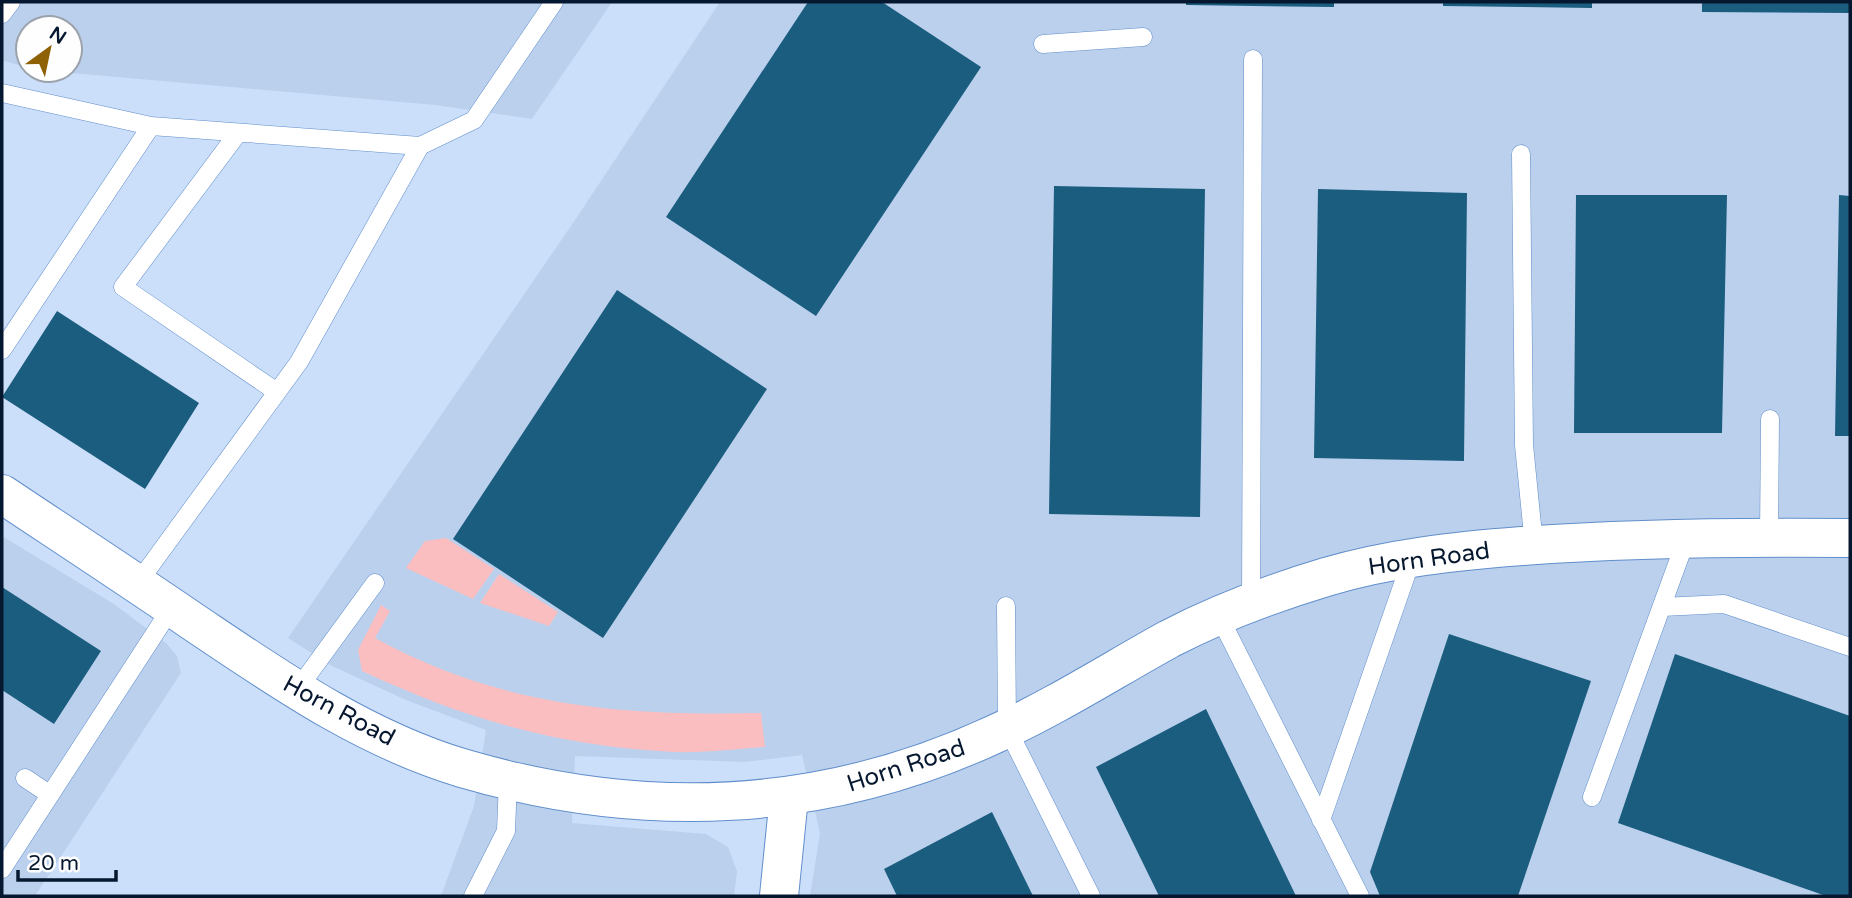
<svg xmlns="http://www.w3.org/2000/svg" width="1852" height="898" font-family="'Varela Round',sans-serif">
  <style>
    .built { fill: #bbd0ed }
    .green { fill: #fbbec0 }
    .building { fill: #1b5d7f }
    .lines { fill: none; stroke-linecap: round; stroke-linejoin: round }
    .service-casing { stroke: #608ecb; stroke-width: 19 }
    .tertiary-casing { stroke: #608ecb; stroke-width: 40 }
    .service { stroke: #fff; stroke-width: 18 }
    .tertiary { stroke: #fff; stroke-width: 38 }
    .labels { text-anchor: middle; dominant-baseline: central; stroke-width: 7; stroke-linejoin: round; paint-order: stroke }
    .street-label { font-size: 24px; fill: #06182f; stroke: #fefefe }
  </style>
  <rect width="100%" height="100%" fill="#ccdffa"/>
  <!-- built -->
  <path class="built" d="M 2,2 L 612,2 L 532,119 L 435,105 L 37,70 L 70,70 L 70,28 L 28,28 L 28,68 L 2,60 Z
    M 720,2 L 1850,2 L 1850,896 L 810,896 L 820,833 L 802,755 L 745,762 L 575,756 L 572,823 L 706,834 L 728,847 L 737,871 L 734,896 L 441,896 L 474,806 L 486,730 L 406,700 L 332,666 L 288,638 L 573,223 Z
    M 2,536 L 114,604 L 166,643 L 177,656 L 181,673 L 35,896 L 2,896 Z"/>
  <!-- green -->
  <path class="green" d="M 446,538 L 494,569 L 473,599 L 406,568 L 425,541 Z
    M 499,574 L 558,612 L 549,626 L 480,603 Z
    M 381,605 L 390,611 L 375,638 C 501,707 621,716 761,713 L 765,747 C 736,749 704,753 675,752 C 558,746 467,720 362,671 L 358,650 Z"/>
  <!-- building -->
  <path class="building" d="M 808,2 L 882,2 L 981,67 L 816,316 L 666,217 Z
    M 1186,2 L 1334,2 L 1334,7 L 1186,5 Z
    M 1443,2 L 1592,2 L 1592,8 L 1443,6 Z
    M 1702,2 L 1850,2 L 1850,13 L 1702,12 Z
    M 1054,186 L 1205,189 L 1200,517 L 1049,514 Z
    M 1318,189 L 1467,193 L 1464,461 L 1314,458 Z
    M 1576,195 L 1727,195 L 1722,433 L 1574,433 Z
    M 1839,195 L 1850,196 L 1850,436 L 1835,436 Z
    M 617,290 L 767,389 L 603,638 L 453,539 Z
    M 57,311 L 199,403 L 145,489 L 2,397 Z
    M 2,587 L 101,651 L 54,724 L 2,690 Z
    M 1449,634 L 1591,681 L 1518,896 L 1380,896 L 1370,872 Z
    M 1675,654 L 1850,716 L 1850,896 L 1826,896 L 1618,823 Z
    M 1206,709 L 1296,896 L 1159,896 L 1096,767 Z
    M 992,812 L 1033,896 L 897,896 L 884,869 Z"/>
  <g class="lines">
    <!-- service casing -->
    <g class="service-casing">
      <path id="service" d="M 2,14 L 11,2
        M 1043,44 L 1143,37
        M 2,93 L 151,126 L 420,146
        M 238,133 L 123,287 L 277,392
        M 1521,154 L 1524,445 L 1534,545
        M 2,350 L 151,126
        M 1769,537 L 1770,419
        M 137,584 L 299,362 L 420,146 L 474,120 L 554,2
        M 1251,602 L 1253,59
        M 1006,606 L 1007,728 L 1091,896
        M 1662,607 L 1724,604 L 1850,647
        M 1219,616 L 1360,896
        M 297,690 L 375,583
        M 25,778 L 49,794
        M 1592,797 L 1687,537
        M 1321,820 L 1412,558
        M 2,869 L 172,607
        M 473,896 L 506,831 L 508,780"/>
    </g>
    <!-- tertiary casing -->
    <g class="tertiary-casing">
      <path id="tertiary" d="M 2,494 C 65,536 129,578 192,621 C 277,678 362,738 462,768 C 643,821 823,814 995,734 C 1055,707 1111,671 1169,639 C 1219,613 1273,593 1326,577 C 1390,558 1456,551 1522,546 C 1632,538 1740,537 1850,538
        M 779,896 L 789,797"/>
    </g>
    <!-- service -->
    <use href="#service" class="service"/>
    <!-- tertiary -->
    <use href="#tertiary" class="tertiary"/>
  </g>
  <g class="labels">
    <!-- street labels -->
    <g class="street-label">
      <text transform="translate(1429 559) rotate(-8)">Horn Road</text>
      <text transform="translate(339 711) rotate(28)">Horn Road</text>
      <text transform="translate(906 766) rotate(-18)">Horn Road</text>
    </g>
  </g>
  <!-- border -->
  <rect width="1852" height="898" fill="none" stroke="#06182f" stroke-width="7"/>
  <!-- north arrow -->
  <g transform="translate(49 49) rotate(33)"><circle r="33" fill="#fefefe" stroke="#9ba2ab" stroke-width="2"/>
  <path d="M0-5L12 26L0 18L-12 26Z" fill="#8e6107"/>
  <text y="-10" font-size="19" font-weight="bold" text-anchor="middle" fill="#06182f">N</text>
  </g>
  <!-- scale -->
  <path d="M18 870v10h98v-10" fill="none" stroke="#06182f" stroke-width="3.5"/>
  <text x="28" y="870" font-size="21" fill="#06182f" stroke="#fefefe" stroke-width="5" paint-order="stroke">20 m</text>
</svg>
